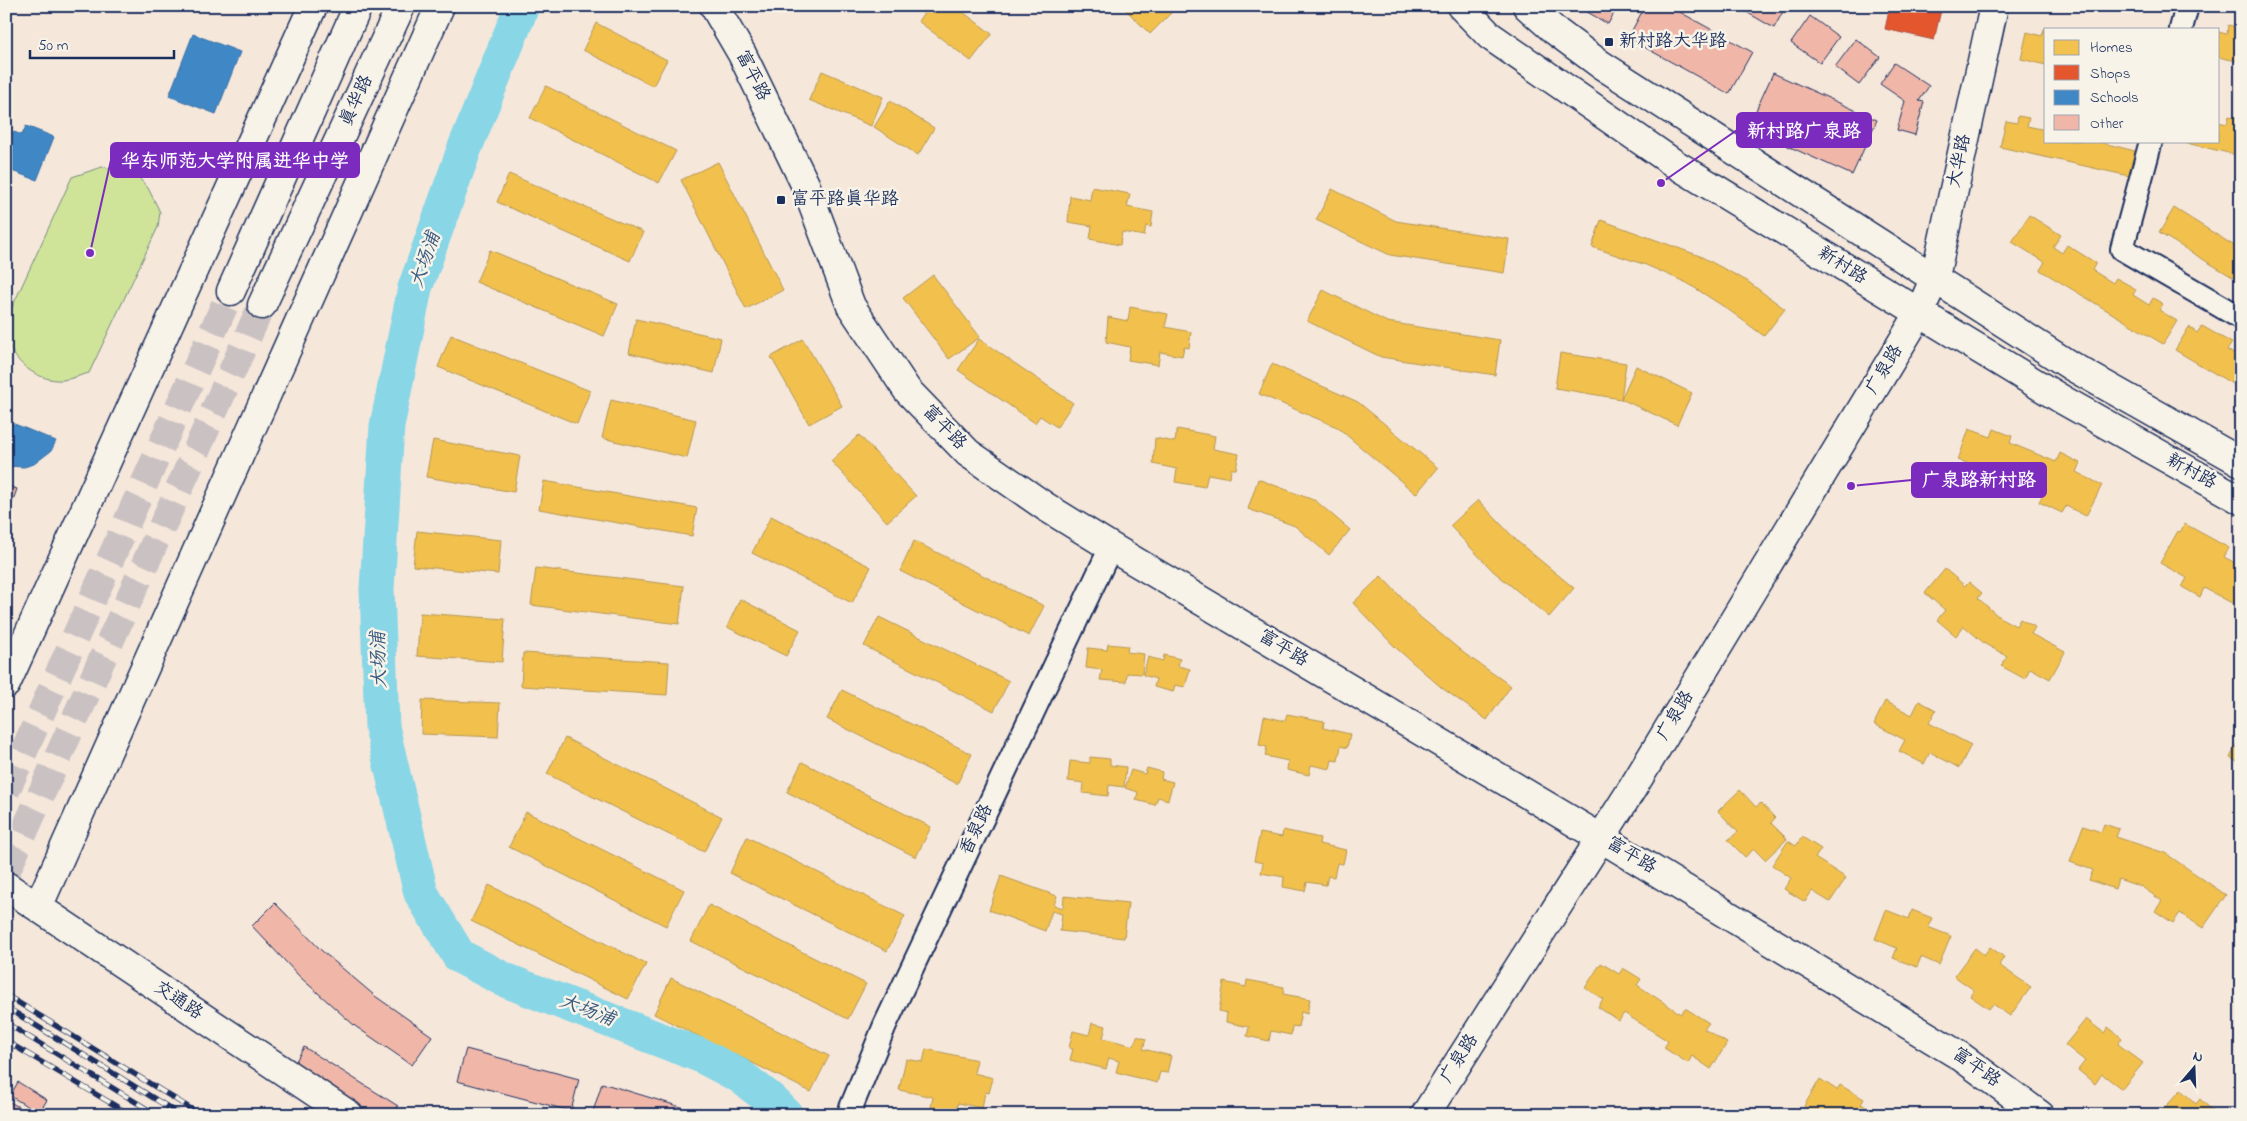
<svg xmlns="http://www.w3.org/2000/svg" width="2247" height="1121" font-family="'Indie Flower','LXGW WenKai TC',sans-serif">
  <style>
    .green { fill: #cfe499; stroke: #758a7c }
    .homes { fill: #f2c14e; stroke: #b29553 }
    .shops { fill: #e4572e; stroke: #a84b3c }
    .schools { fill: #3f88c5; stroke: #346da6 }
    .lines { fill: none; stroke-linecap: round; stroke-linejoin: round }
    .river { stroke: #88d6e6; stroke-width: 35 }
    .building { fill: #f0b7a9; stroke: #1b2f5e }
    .secondary-tunnel { stroke: #cac2c2; stroke-width: 28; stroke-dasharray: 28 14; stroke-linecap: butt }
    .street-casing { stroke: #1b2f5e; stroke-width: 26 }
    .secondary-casing { stroke: #1b2f5e; stroke-width: 31 }
    .street { stroke: #f7f3e8; stroke-width: 22 }
    .secondary { stroke: #f7f3e8; stroke-width: 28 }
    .rail-casing { stroke: #1b2f5e; stroke-width: 5.5 }
    .rail { stroke: #f7f3e8; stroke-width: 4; stroke-dasharray: 11; stroke-linecap: butt }
    .poi-dot { fill: #1b2f5e; stroke: #f7f3e8; stroke-width: 2 }
    .labels { text-anchor: middle; dominant-baseline: central; stroke-width: 5; stroke-linejoin: round; paint-order: stroke }
    .poi-label { font-size: 18px; fill: #1b2f5e; stroke: #f7f3e8; text-anchor: start }
    .street-label { font-size: 18px; fill: #1b2f5e; stroke: #f7f3e8 }
    .water-label { font-size: 19px; font-style: italic; fill: #365980; stroke: #f7f3e8 }
    .leader { fill: none; stroke: #7b2cbf; stroke-width: 2 }
    .callout-dot { fill: #7b2cbf; stroke: #f7f3e8; stroke-width: 2 }
    .callout { fill: #7b2cbf; stroke: #7b2cbf; stroke-width: 2 }
    .callout-label { font-size: 19px; text-anchor: middle; font-weight: bold; fill: #fff }
  </style>
  <rect width="100%" height="100%" fill="#f6e7db"/>
  <filter id="ink" filterUnits="userSpaceOnUse"><feTurbulence type="fractalNoise" baseFrequency=".02" numOctaves="2"/><feDisplacementMap in="SourceGraphic" scale="10" xChannelSelector="R" yChannelSelector="G"/><feConvolveMatrix kernelMatrix="1 2 1 2 8 2 1 2 1" color-interpolation-filters="sRGB"/></filter>
  <g filter="url(#ink)">
    <!-- green -->
    <path class="green" d="M 102,167 L 129,171 L 139,178 L 148,188 L 160,212 L 158,227 L 89,373 C 81,375 71,379 63,380 C 38,382 10,361 7,336 C 6,329 7,323 8,316 L 72,177 Z"/>
    <!-- homes -->
    <path class="homes" d="M 897,6 L 915,6 L 913,11 Z
      M 929,6 L 955,6 L 992,34 L 971,61 L 918,21 Z
      M 1122,6 L 1168,6 L 1173,11 L 1150,34 Z
      M 2153,6 L 2182,6 L 2181,10 L 2171,7 L 2170,11 Z
      M 596,23 L 667,60 L 653,86 L 583,50 Z
      M 2228,25 L 2237,27 L 2236,36 L 2241,37 L 2241,62 L 2218,57 L 2218,32 L 2227,34 Z
      M 2044,29 L 2046,29 L 2046,65 L 2021,59 L 2027,32 L 2042,36 Z
      M 822,71 L 883,97 L 871,126 L 809,100 Z
      M 546,86 L 676,151 L 659,183 L 530,118 Z
      M 890,101 L 934,128 L 918,155 L 874,127 Z
      M 2018,116 L 2029,118 L 2027,126 L 2046,130 L 2046,141 L 2095,141 L 2135,151 L 2129,176 L 2000,147 L 2006,121 L 2017,123 Z
      M 2229,116 L 2238,118 L 2236,127 L 2241,128 L 2241,156 L 2178,141 L 2218,141 L 2218,122 L 2227,124 Z
      M 718,162 L 783,290 L 746,309 L 681,180 Z
      M 509,174 L 643,232 L 630,261 L 497,202 Z
      M 1092,187 L 1130,194 L 1127,207 L 1153,212 L 1151,227 L 1146,226 L 1144,236 L 1122,232 L 1120,245 L 1090,239 L 1092,226 L 1068,222 L 1070,196 L 1090,200 Z
      M 1332,189 L 1396,221 L 1509,239 L 1504,273 L 1390,255 L 1316,220 Z
      M 2174,208 L 2241,250 L 2241,282 L 2159,233 Z
      M 2029,215 L 2061,235 L 2053,247 L 2062,253 L 2067,245 L 2096,263 L 2092,270 L 2113,283 L 2116,278 L 2136,289 L 2133,295 L 2149,305 L 2153,298 L 2163,304 L 2159,310 L 2177,321 L 2163,344 L 2040,270 L 2045,262 L 2012,242 Z
      M 1601,220 L 1700,256 L 1747,281 L 1785,309 L 1764,336 L 1726,308 L 1687,283 L 1646,265 L 1592,247 Z
      M 490,250 L 618,304 L 604,336 L 476,282 Z
      M 933,275 L 980,337 L 949,359 L 903,298 Z
      M 1323,290 L 1387,322 L 1500,340 L 1495,375 L 1381,357 L 1307,321 Z
      M 1130,307 L 1168,314 L 1165,327 L 1191,332 L 1189,348 L 1184,347 L 1182,356 L 1160,352 L 1158,365 L 1128,360 L 1130,347 L 1106,342 L 1108,317 L 1128,321 Z
      M 636,319 L 721,338 L 714,373 L 629,353 Z
      M 2202,326 L 2232,343 L 2227,350 L 2241,358 L 2241,389 L 2175,350 L 2189,327 L 2197,333 Z
      M 451,335 L 590,391 L 577,424 L 438,367 Z
      M 803,339 L 842,406 L 809,424 L 771,357 Z
      M 979,339 L 1073,403 L 1057,427 L 1040,416 L 1035,423 L 958,370 Z
      M 1560,353 L 1626,363 L 1621,399 L 1555,388 Z
      M 1272,364 L 1358,402 L 1438,468 L 1416,494 L 1337,427 L 1259,394 Z
      M 1636,366 L 1692,393 L 1677,425 L 1621,399 Z
      M 611,400 L 696,420 L 687,458 L 602,438 Z
      M 1177,429 L 1215,436 L 1213,449 L 1239,454 L 1236,469 L 1231,469 L 1230,478 L 1208,474 L 1205,487 L 1175,482 L 1177,469 L 1153,464 L 1155,438 L 1175,442 Z
      M 1969,429 L 1991,437 L 1994,429 L 2012,436 L 2010,443 L 2056,462 L 2060,453 L 2080,463 L 2076,472 L 2102,485 L 2086,516 L 2066,506 L 2062,513 L 2039,502 L 2043,494 L 2021,483 L 2022,482 L 2005,476 L 2001,487 L 1975,479 L 1979,467 L 1958,460 Z
      M 859,435 L 916,496 L 887,522 L 831,461 Z
      M 433,440 L 520,456 L 514,492 L 426,477 Z
      M 1258,479 L 1316,501 L 1350,530 L 1329,555 L 1295,526 L 1248,509 Z
      M 544,481 L 697,508 L 692,536 L 539,509 Z
      M 1478,500 L 1518,542 L 1574,588 L 1549,617 L 1493,571 L 1450,526 Z
      M 771,516 L 871,567 L 852,603 L 752,553 Z
      M 2185,524 L 2229,548 L 2224,557 L 2241,566 L 2241,608 L 2204,588 L 2200,597 L 2182,587 L 2187,578 L 2160,563 L 2178,531 L 2180,532 Z
      M 417,531 L 501,540 L 498,574 L 413,566 Z
      M 914,541 L 1044,606 L 1029,636 L 900,571 Z
      M 536,568 L 684,586 L 679,624 L 531,605 Z
      M 1945,569 L 1965,586 L 1969,582 L 1982,593 L 1978,598 L 1999,617 L 2016,626 L 2020,619 L 2035,627 L 2031,634 L 2065,652 L 2050,679 L 2030,668 L 2025,679 L 2001,666 L 2007,656 L 1985,644 L 1964,626 L 1956,636 L 1937,620 L 1945,610 L 1925,593 Z
      M 1381,576 L 1420,617 L 1465,654 L 1511,686 L 1487,720 L 1442,688 L 1395,647 L 1353,603 Z
      M 740,599 L 800,630 L 786,656 L 727,627 Z
      M 420,613 L 505,619 L 502,662 L 417,656 Z
      M 879,617 L 1009,681 L 994,711 L 864,646 Z
      M 1108,644 L 1128,646 L 1127,652 L 1144,654 L 1142,674 L 1127,673 L 1126,682 L 1100,680 L 1102,670 L 1086,668 L 1088,648 L 1107,650 Z
      M 523,653 L 669,662 L 667,695 L 521,686 Z
      M 1164,655 L 1180,659 L 1178,666 L 1190,669 L 1185,687 L 1175,685 L 1173,692 L 1154,687 L 1156,679 L 1143,675 L 1148,657 L 1163,661 Z
      M 842,690 L 972,754 L 957,784 L 827,719 Z
      M 422,700 L 500,703 L 498,737 L 421,734 Z
      M 1885,701 L 1912,715 L 1919,701 L 1936,710 L 1929,723 L 1971,745 L 1959,768 L 1930,752 L 1924,764 L 1899,751 L 1905,740 L 1874,724 Z
      M 1287,714 L 1324,721 L 1323,728 L 1350,734 L 1347,748 L 1341,746 L 1338,761 L 1332,760 L 1330,769 L 1311,765 L 1309,775 L 1287,770 L 1288,761 L 1265,756 L 1267,747 L 1259,745 L 1264,716 L 1285,721 Z
      M 2241,735 L 2241,763 L 2230,758 Z
      M 565,738 L 722,817 L 704,852 L 547,774 Z
      M 1090,757 L 1110,759 L 1110,765 L 1126,767 L 1124,787 L 1109,785 L 1108,796 L 1083,793 L 1084,783 L 1068,781 L 1070,761 L 1090,763 Z
      M 802,762 L 931,827 L 916,857 L 787,792 Z
      M 1147,768 L 1162,772 L 1161,779 L 1173,782 L 1168,800 L 1158,797 L 1155,805 L 1136,800 L 1138,792 L 1125,788 L 1131,770 L 1145,774 Z
      M 1740,790 L 1756,807 L 1761,803 L 1775,818 L 1771,823 L 1787,839 L 1765,860 L 1754,849 L 1745,857 L 1728,840 L 1738,832 L 1718,811 Z
      M 526,812 L 684,890 L 666,926 L 509,847 Z
      M 2104,824 L 2119,829 L 2116,837 L 2165,853 L 2226,895 L 2203,928 L 2180,913 L 2173,923 L 2155,911 L 2162,901 L 2142,887 L 2118,879 L 2115,889 L 2089,880 L 2093,870 L 2070,862 L 2083,826 L 2101,832 Z
      M 1283,830 L 1320,838 L 1319,844 L 1346,850 L 1343,864 L 1337,863 L 1334,877 L 1328,876 L 1326,885 L 1307,882 L 1305,891 L 1283,887 L 1284,877 L 1261,873 L 1263,863 L 1254,861 L 1260,833 L 1282,837 Z
      M 747,837 L 905,916 L 887,951 L 730,873 Z
      M 1802,837 L 1821,849 L 1815,858 L 1846,878 L 1830,902 L 1812,891 L 1805,902 L 1784,889 L 1791,878 L 1772,865 L 1788,841 L 1796,846 Z
      M 1001,876 L 1057,896 L 1054,905 L 1063,908 L 1064,896 L 1128,903 L 1124,938 L 1060,931 L 1062,914 L 1052,911 L 1045,931 L 989,910 Z
      M 489,885 L 646,964 L 628,999 L 471,921 Z
      M 709,905 L 866,984 L 848,1019 L 691,941 Z
      M 1886,910 L 1909,919 L 1912,910 L 1932,918 L 1928,927 L 1951,936 L 1939,965 L 1921,957 L 1917,967 L 1893,958 L 1897,948 L 1875,939 Z
      M 1990,947 L 2004,957 L 1999,965 L 2031,987 L 2010,1016 L 1993,1004 L 1989,1009 L 1970,996 L 1974,990 L 1954,976 L 1975,948 L 1984,955 Z
      M 1601,963 L 1619,974 L 1623,968 L 1641,979 L 1637,985 L 1681,1014 L 1685,1008 L 1709,1023 L 1704,1029 L 1727,1043 L 1711,1069 L 1692,1056 L 1688,1063 L 1664,1048 L 1668,1041 L 1624,1013 L 1619,1021 L 1598,1007 L 1603,999 L 1585,988 Z
      M 671,978 L 829,1056 L 811,1092 L 654,1014 Z
      M 1247,980 L 1284,987 L 1283,994 L 1310,999 L 1307,1014 L 1301,1012 L 1298,1027 L 1292,1026 L 1291,1035 L 1271,1031 L 1269,1041 L 1247,1036 L 1249,1027 L 1226,1022 L 1227,1013 L 1219,1011 L 1224,982 L 1246,987 Z
      M 2086,1019 L 2104,1033 L 2108,1027 L 2122,1038 L 2118,1044 L 2143,1063 L 2122,1089 L 2102,1074 L 2095,1084 L 2078,1070 L 2085,1061 L 2065,1045 Z
      M 1092,1023 L 1106,1026 L 1103,1038 L 1134,1046 L 1137,1036 L 1146,1039 L 1143,1049 L 1171,1056 L 1167,1073 L 1160,1072 L 1157,1083 L 1116,1072 L 1119,1061 L 1109,1058 L 1106,1069 L 1070,1060 L 1073,1049 L 1069,1048 L 1073,1031 L 1089,1035 Z
      M 926,1049 L 977,1060 L 974,1073 L 993,1078 L 989,1093 L 985,1092 L 982,1108 L 958,1103 L 956,1112 L 931,1107 L 933,1097 L 899,1090 L 906,1059 L 923,1062 Z
      M 1820,1079 L 1837,1090 L 1840,1085 L 1864,1099 L 1861,1104 L 1877,1113 L 1876,1115 L 1818,1115 L 1804,1106 Z
      M 2181,1090 L 2196,1104 L 2200,1099 L 2215,1113 L 2213,1115 L 2158,1115 Z"/>
    <!-- shops -->
    <path class="shops" d="M 1890,6 L 1942,6 L 1934,40 L 1885,29 Z"/>
    <!-- schools -->
    <path class="schools" d="M 193,34 L 240,52 L 216,114 L 169,96 Z
      M 26,126 L 54,137 L 37,180 L 6,169 L 6,129 L 22,135 Z
      M 6,421 L 17,425 L 56,441 L 51,451 L 34,464 L 24,467 L 6,466 Z"/>
    <g class="lines">
      <!-- river -->
      <path class="river" d="M 522,6 L 464,150 L 415,288 L 387,426 L 377,589 L 382,727 L 421,893 L 459,956 L 505,980 L 702,1056 L 740,1076 L 771,1100 L 786,1115"/>
    </g>
    <!-- building -->
    <path class="building" d="M 1577,6 L 1618,6 L 1608,24 Z
      M 1645,6 L 1669,6 L 1752,52 L 1729,94 L 1628,38 Z
      M 1736,6 L 1786,6 L 1774,28 Z
      M 1810,16 L 1839,37 L 1820,63 L 1791,43 Z
      M 1856,39 L 1880,57 L 1859,85 L 1835,67 Z
      M 1894,63 L 1929,86 L 1919,101 L 1924,102 L 1915,135 L 1897,130 L 1905,101 L 1880,84 Z
      M 1773,73 L 1877,120 L 1852,175 L 1748,128 Z
      M 6,485 L 17,489 L 6,520 Z
      M 275,903 L 322,951 L 375,996 L 432,1036 L 412,1065 L 355,1026 L 300,977 L 252,926 Z
      M 304,1047 L 398,1106 L 393,1115 L 367,1115 L 292,1068 Z
      M 466,1049 L 579,1079 L 571,1111 L 457,1081 Z
      M 18,1082 L 47,1100 L 39,1113 L 10,1096 Z
      M 602,1083 L 707,1115 L 592,1115 Z
      M 6,1100 L 28,1112 L 27,1115 L 6,1115 Z"/>
    <g class="lines">
      <!-- secondary-tunnel -->
      <path class="secondary-tunnel" d="M 6,791 L 231,291
        M 6,872 L 262,305"/>
      <!-- street casing -->
      <g class="street-casing">
        <path id="street" d="M 2181,29 L 2187,6
          M 2151,141 L 2122,249 L 2241,318
          M 848,1115 L 885,1025 L 1111,547"/>
      </g>
      <!-- secondary casing -->
      <g class="secondary-casing">
        <path id="secondary" d="M 714,6 L 742,54 L 805,184 L 851,306 L 907,390 L 968,453 L 1046,507 L 1111,547 L 1601,838 L 1960,1056 L 2040,1115
          M 1461,6 L 1490,36 L 1675,164 L 2063,400 L 2241,500
          M 1527,6 L 1554,30 L 1600,64 L 2071,366 L 2241,462
          M 231,291 L 358,6
          M 262,305 L 401,6
          M 6,684 L 313,6
          M 6,886 L 349,1115
          M 38,907 L 440,6
          M 1425,1115 L 1632,789 L 1919,314 L 1935,277 L 1994,6"/>
      </g>
      <!-- street -->
      <use href="#street" class="street"/>
      <!-- secondary -->
      <use href="#secondary" class="secondary"/>
      <!-- rail casing -->
      <g class="rail-casing">
        <path id="rail" d="M 6,995 L 201,1115
          M 6,1007 L 181,1115
          M 6,1023 L 157,1115
          M 6,1041 L 131,1115"/>
      </g>
      <!-- rail -->
      <use href="#rail" class="rail"/>
    </g>
  </g>
  <!-- markers -->
  <g class="poi-dot">
    <rect x="1604" y="37" width="10" height="10" rx="2.5"/>
    <rect x="776" y="195" width="10" height="10" rx="2.5"/>
  </g>
  <g class="labels">
    <!-- poi labels -->
    <g class="poi-label">
      <text x="1619" y="42">新村路大华路</text>
      <text x="791" y="200">富平路真华路</text>
    </g>
    <!-- street labels -->
    <g class="street-label">
      <text transform="translate(752 76) rotate(63)">富平路</text>
      <text transform="translate(357 101) rotate(-65)">真华路</text>
      <text transform="translate(1960 161) rotate(-78)">大华路</text>
      <text transform="translate(1842 266) rotate(32)">新村路</text>
      <text transform="translate(1885 370) rotate(-59)">广泉路</text>
      <text transform="translate(944 428) rotate(46)">富平路</text>
      <text transform="translate(2191 472) rotate(29)">新村路</text>
      <text transform="translate(1283 649) rotate(31)">富平路</text>
      <text transform="translate(1676 716) rotate(-59)">广泉路</text>
      <text transform="translate(977 830) rotate(-65)">香泉路</text>
      <text transform="translate(1631 856) rotate(31)">富平路</text>
      <text transform="translate(178 1001) rotate(34)">交通路</text>
      <text transform="translate(1460 1059) rotate(-58)">广泉路</text>
      <text transform="translate(1976 1068) rotate(35)">富平路</text>
    </g>
    <!-- water labels -->
    <g class="water-label">
      <text transform="translate(426 260) rotate(-71)">大场浦</text>
      <text transform="translate(380 660) rotate(-92)">大场浦</text>
      <text transform="translate(587 1011) rotate(21)">大场浦</text>
    </g>
  </g>
  <!-- callouts -->
  <path class="leader" d="M1661 183L1737 130M90 253L111 160M1851 486L1912 480"/>
  <g class="callout-dot">
    <circle cx="1661" cy="183" r="5"/>
    <circle cx="90" cy="253" r="5"/>
    <circle cx="1851" cy="486" r="5"/>
  </g>
  <g class="callout">
    <rect x="1737" y="113" width="134" height="34" rx="5"/>
    <rect x="111" y="143" width="248" height="34" rx="5"/>
    <rect x="1912" y="463" width="134" height="34" rx="5"/>
  </g>
  <g class="callout-label">
    <text x="1804" y="137">新村路广泉路</text>
    <text x="235" y="167">华东师范大学附属进华中学</text>
    <text x="1979" y="486">广泉路新村路</text>
  </g>
  <!-- margin -->
  <rect width="2247" height="1121" fill="none" stroke="#f7f3e8" stroke-width="25"/>
  <rect x="12" y="12" width="2222" height="1096" fill="none" stroke="#1b2f5e" stroke-width="2" filter="url(#ink)"/>
  <!-- legend -->
  <rect x="2044" y="28" width="175" height="115" fill="#f7f3e8" stroke="#9fa5b1"/>
  <rect x="2054" y="40" width="25" height="15" fill="#f2c14e" stroke="#9fa5b1"/>
  <text x="2090" y="52" font-size="15" fill="#1b2f5e">Homes</text>
  <rect x="2054" y="65" width="25" height="15" fill="#e4572e" stroke="#9fa5b1"/>
  <text x="2090" y="78" font-size="15" fill="#1b2f5e">Shops</text>
  <rect x="2054" y="90" width="25" height="15" fill="#3f88c5" stroke="#9fa5b1"/>
  <text x="2090" y="102" font-size="15" fill="#1b2f5e">Schools</text>
  <rect x="2054" y="115" width="25" height="15" fill="#f0b7a9" stroke="#9fa5b1"/>
  <text x="2090" y="128" font-size="15" fill="#1b2f5e">Other</text>
  <!-- north arrow -->
  <g transform="translate(2194 1068) rotate(19)" stroke="#f7f3e8" stroke-width="4" paint-order="stroke">
  <path d="M0-4L9 19L0 12L-9 19Z" fill="#1b2f5e"/>
  <text y="-8" font-size="14" font-weight="bold" text-anchor="middle" fill="#1b2f5e">N</text>
  </g>
  <!-- scale -->
  <path d="M30 50v8h144v-8" fill="none" stroke="#1b2f5e" stroke-width="2.5"/>
  <text x="38" y="50" font-size="15" fill="#1b2f5e" stroke="#f7f3e8" stroke-width="4" paint-order="stroke">50 m</text>
</svg>
